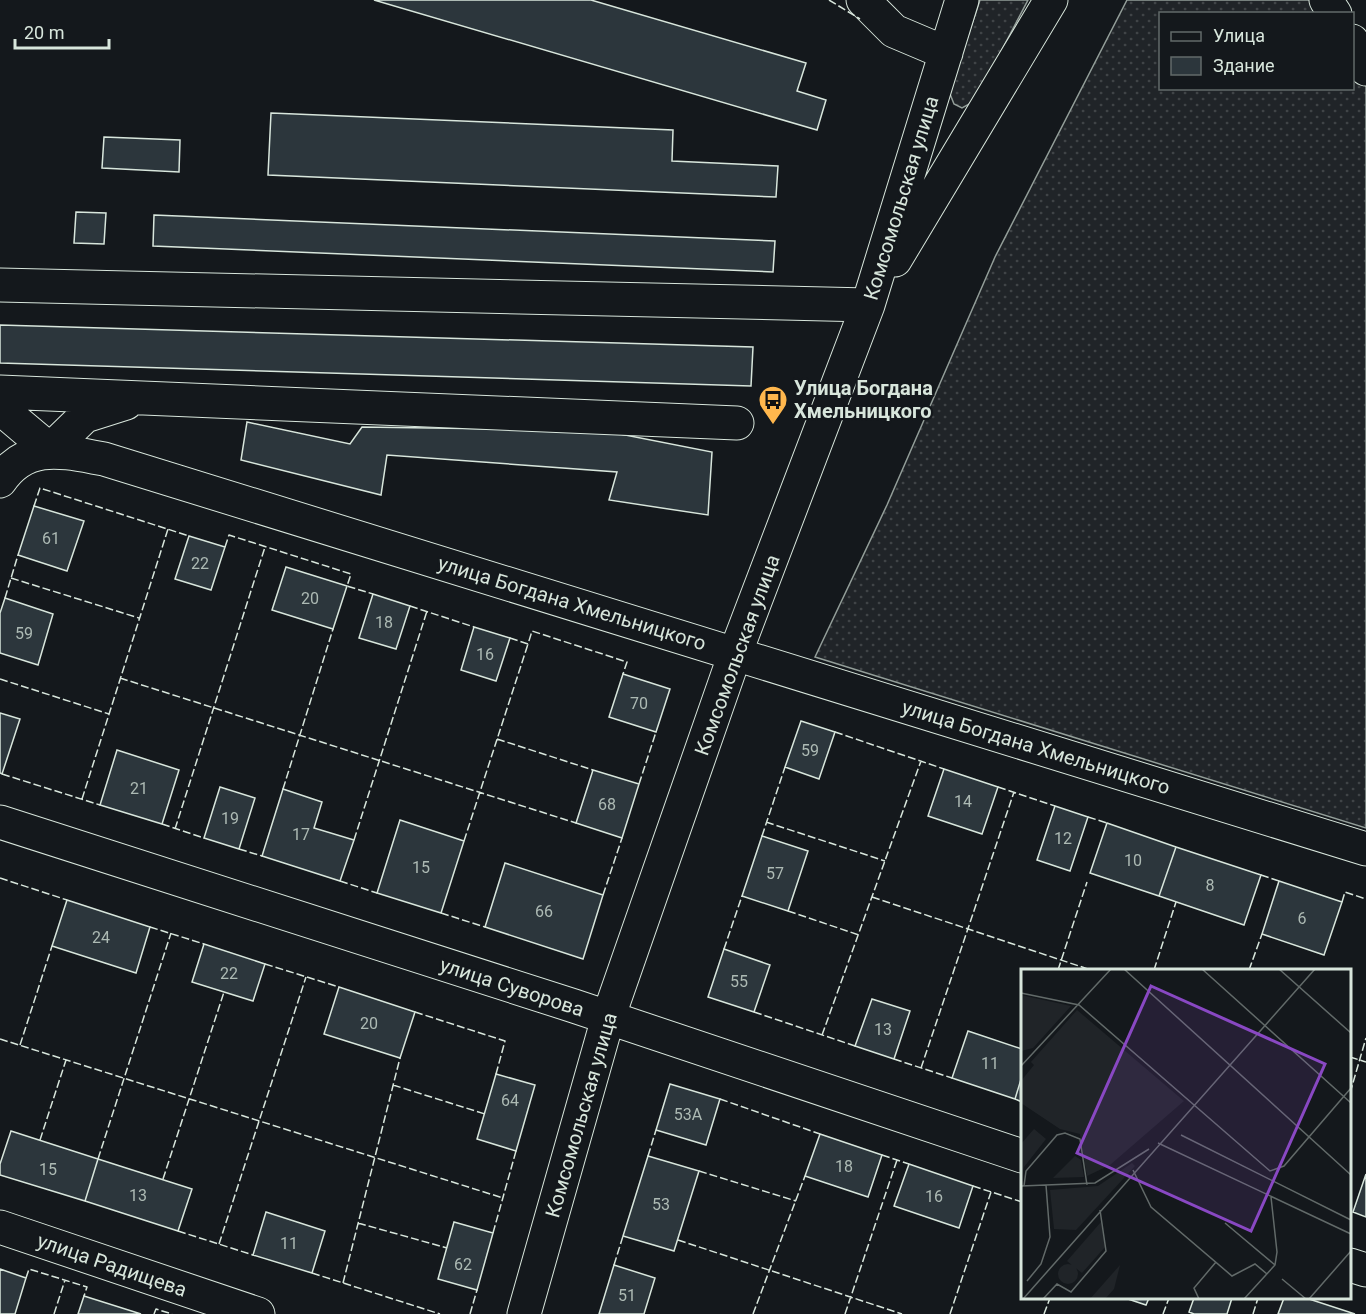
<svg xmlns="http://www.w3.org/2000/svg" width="1366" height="1314" font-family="Roboto,sans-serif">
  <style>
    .grass { fill: url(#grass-dots); stroke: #939e99; stroke-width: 1.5 }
    .building { fill: #2c363c; stroke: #d8e6dc; stroke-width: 1.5 }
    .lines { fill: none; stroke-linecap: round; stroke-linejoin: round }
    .minor-casing { stroke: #d8e6dc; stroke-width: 35 }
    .minor { stroke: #14181c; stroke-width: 33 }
    .fence { stroke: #d8e6dc; stroke-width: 1.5; stroke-dasharray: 8 3; stroke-linecap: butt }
    .labels { text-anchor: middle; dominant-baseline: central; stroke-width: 4.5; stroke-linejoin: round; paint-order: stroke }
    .number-label { font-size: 16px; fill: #adbab4 }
    .street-label { font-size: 20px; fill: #d8e6dc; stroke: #14181c }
    .poi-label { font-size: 20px; font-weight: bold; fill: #d8e6dc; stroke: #14181c; text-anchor: start }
    .inset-road { fill: none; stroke: #626a69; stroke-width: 1.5 }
    .view { fill: #8948c3; fill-opacity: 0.15; stroke: #8948c3; stroke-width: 3 }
    .inset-edge { fill: none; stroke: #d8e6dc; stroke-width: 3 }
  </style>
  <defs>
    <pattern id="grass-dots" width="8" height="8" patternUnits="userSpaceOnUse" patternTransform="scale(1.5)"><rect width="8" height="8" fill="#202428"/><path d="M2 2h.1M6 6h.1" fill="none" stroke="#404447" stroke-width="1.8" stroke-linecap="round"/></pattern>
  </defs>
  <rect width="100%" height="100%" fill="#14181c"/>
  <!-- grass -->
  <path class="grass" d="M 980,0 L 1028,0 L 975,101 L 962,108 L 954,104 L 950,94 L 951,87 Z
    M 1127,0 L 1311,0 L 1319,13 L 1160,14 L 1160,88 L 1352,88 L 1353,65 L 1366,85 L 1366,828 L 815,657 L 887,505 L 995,257 Z"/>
  <!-- building -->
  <path class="building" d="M 374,0 L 591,0 L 806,63 L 797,91 L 826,100 L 817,130 Z
    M 271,113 L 673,130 L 672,161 L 778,166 L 776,197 L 268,175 Z
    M 104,137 L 180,140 L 179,172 L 102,168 Z
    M 76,212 L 106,213 L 104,244 L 74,243 Z
    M 154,215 L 775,241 L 773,272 L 153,246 Z
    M 0,325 L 753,347 L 751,386 L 0,363 Z
    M 247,422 L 350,444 L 362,427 L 500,429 L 610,432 L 712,452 L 708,515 L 609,500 L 617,472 L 387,455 L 381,495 L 241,460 Z
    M 34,506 L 84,521 L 67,571 L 18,555 Z
    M 189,536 L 225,547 L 211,590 L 175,579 Z
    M 286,567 L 347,586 L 333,629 L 272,610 Z
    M 373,594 L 410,606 L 396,649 L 359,638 Z
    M 5,598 L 53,614 L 38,665 L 0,653 L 0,613 Z
    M 474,627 L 510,638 L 496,681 L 461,670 Z
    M 623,674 L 670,689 L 656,732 L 609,717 Z
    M 0,713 L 20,719 L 2,774 L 0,773 Z
    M 801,721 L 835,732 L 819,779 L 785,767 Z
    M 117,750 L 179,770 L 162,824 L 100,805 Z
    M 944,769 L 998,787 L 982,834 L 928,816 Z
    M 593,770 L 639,784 L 622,838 L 576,823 Z
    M 220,787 L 255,798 L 239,849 L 204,838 Z
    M 283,789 L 322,802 L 314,828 L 354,840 L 340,881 L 262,856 Z
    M 1055,806 L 1088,817 L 1070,871 L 1037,860 Z
    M 400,820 L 464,841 L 441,913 L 377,893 Z
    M 1107,823 L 1176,847 L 1159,896 L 1090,873 Z
    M 762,836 L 808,851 L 788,911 L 742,896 Z
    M 1176,847 L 1261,875 L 1244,925 L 1159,896 Z
    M 505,863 L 603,895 L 583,959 L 485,927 Z
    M 1279,881 L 1342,902 L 1324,955 L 1262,934 Z
    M 67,900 L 150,927 L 136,973 L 52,946 Z
    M 204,944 L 265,964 L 253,1001 L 192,982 Z
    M 724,949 L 770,965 L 754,1012 L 708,997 Z
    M 339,987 L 415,1012 L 400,1058 L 324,1034 Z
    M 872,999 L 910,1011 L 894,1059 L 855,1046 Z
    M 968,1031 L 1022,1049 L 1022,1076 L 1015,1099 L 952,1078 Z
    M 496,1074 L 535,1085 L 516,1151 L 477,1139 Z
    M 1022,1076 L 1022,1102 L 1015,1099 Z
    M 670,1084 L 720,1099 L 706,1145 L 656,1130 Z
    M 11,1131 L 98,1159 L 85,1201 L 0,1175 L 0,1164 Z
    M 820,1134 L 882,1155 L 868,1197 L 805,1176 Z
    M 648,1156 L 699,1171 L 674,1251 L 623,1236 Z
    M 98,1159 L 192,1189 L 178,1231 L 85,1201 Z
    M 909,1164 L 973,1186 L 959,1228 L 894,1206 Z
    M 1366,1174 L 1366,1217 L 1353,1212 Z
    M 266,1212 L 325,1231 L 312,1273 L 253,1255 Z
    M 454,1222 L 493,1233 L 477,1290 L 438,1279 Z
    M 614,1265 L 655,1278 L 644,1314 L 599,1314 Z
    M 0,1269 L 26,1278 L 15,1314 L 0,1314 Z
    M 84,1296 L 141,1314 L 78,1314 Z
    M 1125,1298 L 1149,1298 L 1146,1305 Z
    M 1194,1298 L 1232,1298 L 1227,1314 L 1194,1314 L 1189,1312 Z
    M 1284,1298 L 1306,1298 L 1355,1314 L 1278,1314 Z"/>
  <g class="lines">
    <!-- minor casing -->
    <g class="minor-casing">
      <path id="minor" d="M 863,0 L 894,31 L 946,53
        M 1326,0 L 1335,14
        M 1352,41 L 1366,69
        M 895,260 L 1051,0
        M 0,285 L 868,305
        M 0,392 L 737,423
        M 0,408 L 50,450 L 85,416 L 126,403
        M 0,481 C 27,441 64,452 104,459 L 1366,849
        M 0,822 L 574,1006 L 1022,1156
        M 0,1227 L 258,1314
        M 1350,1265 L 1366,1270
        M 524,1314 L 608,1018 L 735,654 L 868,305 L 962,0"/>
    </g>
    <!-- minor -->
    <use href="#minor" class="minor"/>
    <!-- fence -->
    <path class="fence" d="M 829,0 L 860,19
      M 34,506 L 40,488 L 189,536
      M 225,547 L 229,535 L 351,574 L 347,586 L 373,594
      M 11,578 L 139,618
      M 5,598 L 18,555
      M 410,606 L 474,627
      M 510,638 L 528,644 L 532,631 L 627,662 L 623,674
      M 120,678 L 576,823
      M 0,679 L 109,714
      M 835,732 L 944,769
      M 497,739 L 593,770
      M 2,774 L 100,805
      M 639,784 L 656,732
      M 998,787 L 1055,806
      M 283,789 L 333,629
      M 82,799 L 168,529
      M 1088,817 L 1107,823
      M 766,822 L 885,861
      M 162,824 L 204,838
      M 175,829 L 265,547
      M 762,836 L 785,767
      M 354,840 L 427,611
      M 464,841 L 528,644
      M 239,849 L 262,856
      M 1261,875 L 1279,881
      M 0,878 L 67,900
      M 340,881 L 377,893
      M 603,895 L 622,838
      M 872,897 L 1091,970
      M 1342,902 L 1345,892 L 1366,899
      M 788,911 L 859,935
      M 441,913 L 485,927
      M 150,927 L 204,944
      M 724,949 L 742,896
      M 265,964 L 339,987
      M 1058,970 L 1087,882
      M 1154,970 L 1176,902
      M 1249,970 L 1262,934
      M 415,1012 L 505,1041 L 496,1074
      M 754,1012 L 855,1046
      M 822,1035 L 921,761
      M 0,1039 L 503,1198
      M 20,1045 L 52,946
      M 1350,1057 L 1366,1062
      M 894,1059 L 952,1078
      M 921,1068 L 1014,792
      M 393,1085 L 485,1114
      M 1350,1093 L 1366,1038
      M 720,1099 L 820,1134
      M 40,1140 L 66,1060
      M 882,1155 L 909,1164
      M 648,1156 L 656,1130
      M 98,1159 L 171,933
      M 699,1171 L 796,1201
      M 163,1179 L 224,992
      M 973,1186 L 1022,1202
      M 358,1223 L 447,1248
      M 178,1231 L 253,1255
      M 493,1233 L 516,1151
      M 678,1240 L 902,1314
      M 219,1244 L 306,977
      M 614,1265 L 623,1236
      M 312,1273 L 440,1314
      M 26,1278 L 29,1269 L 87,1287 L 84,1296
      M 343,1283 L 400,1058
      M 54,1314 L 65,1280
      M 154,1314 L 156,1309 L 172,1314
      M 470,1314 L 477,1290
      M 753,1314 L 805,1176
      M 845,1314 L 897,1160
      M 950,1314 L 991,1192
      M 1044,1314 L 1050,1298
      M 1163,1314 L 1169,1298
      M 1253,1314 L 1258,1298"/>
  </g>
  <!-- icons -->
  <defs>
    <g id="bus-pin" transform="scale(1.5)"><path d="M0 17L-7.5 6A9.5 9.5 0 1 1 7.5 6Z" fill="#ffb74d" stroke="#14181c"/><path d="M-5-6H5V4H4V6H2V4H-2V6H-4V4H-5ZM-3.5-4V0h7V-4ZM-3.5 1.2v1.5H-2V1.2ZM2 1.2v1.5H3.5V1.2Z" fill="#111"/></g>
  </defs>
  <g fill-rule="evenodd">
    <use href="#bus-pin" x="773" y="400"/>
  </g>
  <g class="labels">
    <!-- number labels -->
    <g class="number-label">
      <text x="51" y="538">61</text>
      <text x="200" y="563">22</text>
      <text x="310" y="598">20</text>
      <text x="384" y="622">18</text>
      <text x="24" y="633">59</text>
      <text x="485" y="654">16</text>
      <text x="639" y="703">70</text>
      <text x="810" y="750">59</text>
      <text x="139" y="788">21</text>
      <text x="963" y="801">14</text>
      <text x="607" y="804">68</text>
      <text x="230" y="818">19</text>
      <text x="301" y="834">17</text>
      <text x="1063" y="838">12</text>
      <text x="1133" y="860">10</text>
      <text x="421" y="867">15</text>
      <text x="775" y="873">57</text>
      <text x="1210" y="885">8</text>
      <text x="544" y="911">66</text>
      <text x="1302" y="918">6</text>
      <text x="101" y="937">24</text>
      <text x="229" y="973">22</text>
      <text x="739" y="981">55</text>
      <text x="369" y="1023">20</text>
      <text x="883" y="1029">13</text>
      <text x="990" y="1063">11</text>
      <text x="510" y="1100">64</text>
      <text x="688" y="1114">53А</text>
      <text x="844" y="1166">18</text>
      <text x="48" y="1169">15</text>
      <text x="138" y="1195">13</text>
      <text x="934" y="1196">16</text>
      <text x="661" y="1204">53</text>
      <text x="289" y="1243">11</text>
      <text x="463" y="1264">62</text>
      <text x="627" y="1295">51</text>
    </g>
    <!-- street labels -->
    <g class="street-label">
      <text transform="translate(901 198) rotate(-73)">Комсомольская улица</text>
      <text transform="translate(572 603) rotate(17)">улица Богдана Хмельницкого</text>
      <text transform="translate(737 655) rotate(-70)">Комсомольская улица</text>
      <text transform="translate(1036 747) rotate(17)">улица Богдана Хмельницкого</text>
      <text transform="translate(512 987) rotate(18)">улица Суворова</text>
      <text transform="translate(581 1115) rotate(-74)">Комсомольская улица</text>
      <text transform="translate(112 1265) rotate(19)">улица Радищева</text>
    </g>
    <!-- poi labels -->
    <g class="poi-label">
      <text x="794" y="388">Улица Богдана<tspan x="794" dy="23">Хмельницкого</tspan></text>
    </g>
  </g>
  <!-- overview -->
  <g transform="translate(1021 969)">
    <rect width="330" height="330" fill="#14181c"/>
    <path d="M 56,41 L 163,132 L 89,196 L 66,207 L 59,165 L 39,160 L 0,134 L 0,112 L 13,96 L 10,93 ZM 13,160 L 25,170 L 3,198 L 0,210 L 0,175 ZM 54,187 L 60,191 L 63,208 L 32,209 ZM 111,194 L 114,197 L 55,261 L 33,260 L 29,221 L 77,217 ZM 80,253 L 84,278 L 61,304 L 46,292 ZM37 305a10 10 0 1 1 20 0a10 10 0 1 1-20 0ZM 99,296 L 93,320 L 84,330 L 69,330 Z" fill="#202428"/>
    <path d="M 0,26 L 50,37 L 12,79 L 0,82 Z" fill="#202428"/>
    <path class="inset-road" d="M 103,0 L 330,206M 181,0 L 330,134M 258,0 L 330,64M 0,24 L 58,36 L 249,202 L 263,197 L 330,119M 0,97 L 90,0M 160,166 L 330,251M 137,174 L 330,265M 112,201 L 130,238 L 211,307 L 234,295 L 246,305M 0,217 L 74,214 L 128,180M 3,217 L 5,202 L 36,166 L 44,164 L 59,170 L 66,216M 204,254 L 254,296M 261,310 L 285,330M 6,312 L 20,295 L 29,268 L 25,216M 2,330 L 294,0M 22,330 L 36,315 L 50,323 L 85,282 L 79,241M 178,330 L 173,319 L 195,293M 223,330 L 254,296 L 256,283 L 250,228M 288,330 L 330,282"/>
    <path class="view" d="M 130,17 L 304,95 L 230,262 L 56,184 Z"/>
    <rect width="330" height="330" class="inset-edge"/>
  </g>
  <!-- legend -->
  <rect x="1159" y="12" width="195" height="78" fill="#14181c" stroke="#626a69" stroke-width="1.5"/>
  <rect x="1171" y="32" width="30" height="9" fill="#14181c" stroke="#626a69" stroke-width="1.5"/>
  <text x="1213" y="42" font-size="18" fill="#d8e6dc">Улица</text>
  <rect x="1171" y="57" width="30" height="18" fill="#2c363c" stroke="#626a69" stroke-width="1.5"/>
  <text x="1213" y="72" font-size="18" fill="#d8e6dc">Здание</text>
  <!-- scale -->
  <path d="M15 39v9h94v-9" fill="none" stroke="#d8e6dc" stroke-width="3"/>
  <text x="24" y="39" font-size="18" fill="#d8e6dc" stroke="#14181c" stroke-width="4.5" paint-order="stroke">20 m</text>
</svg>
